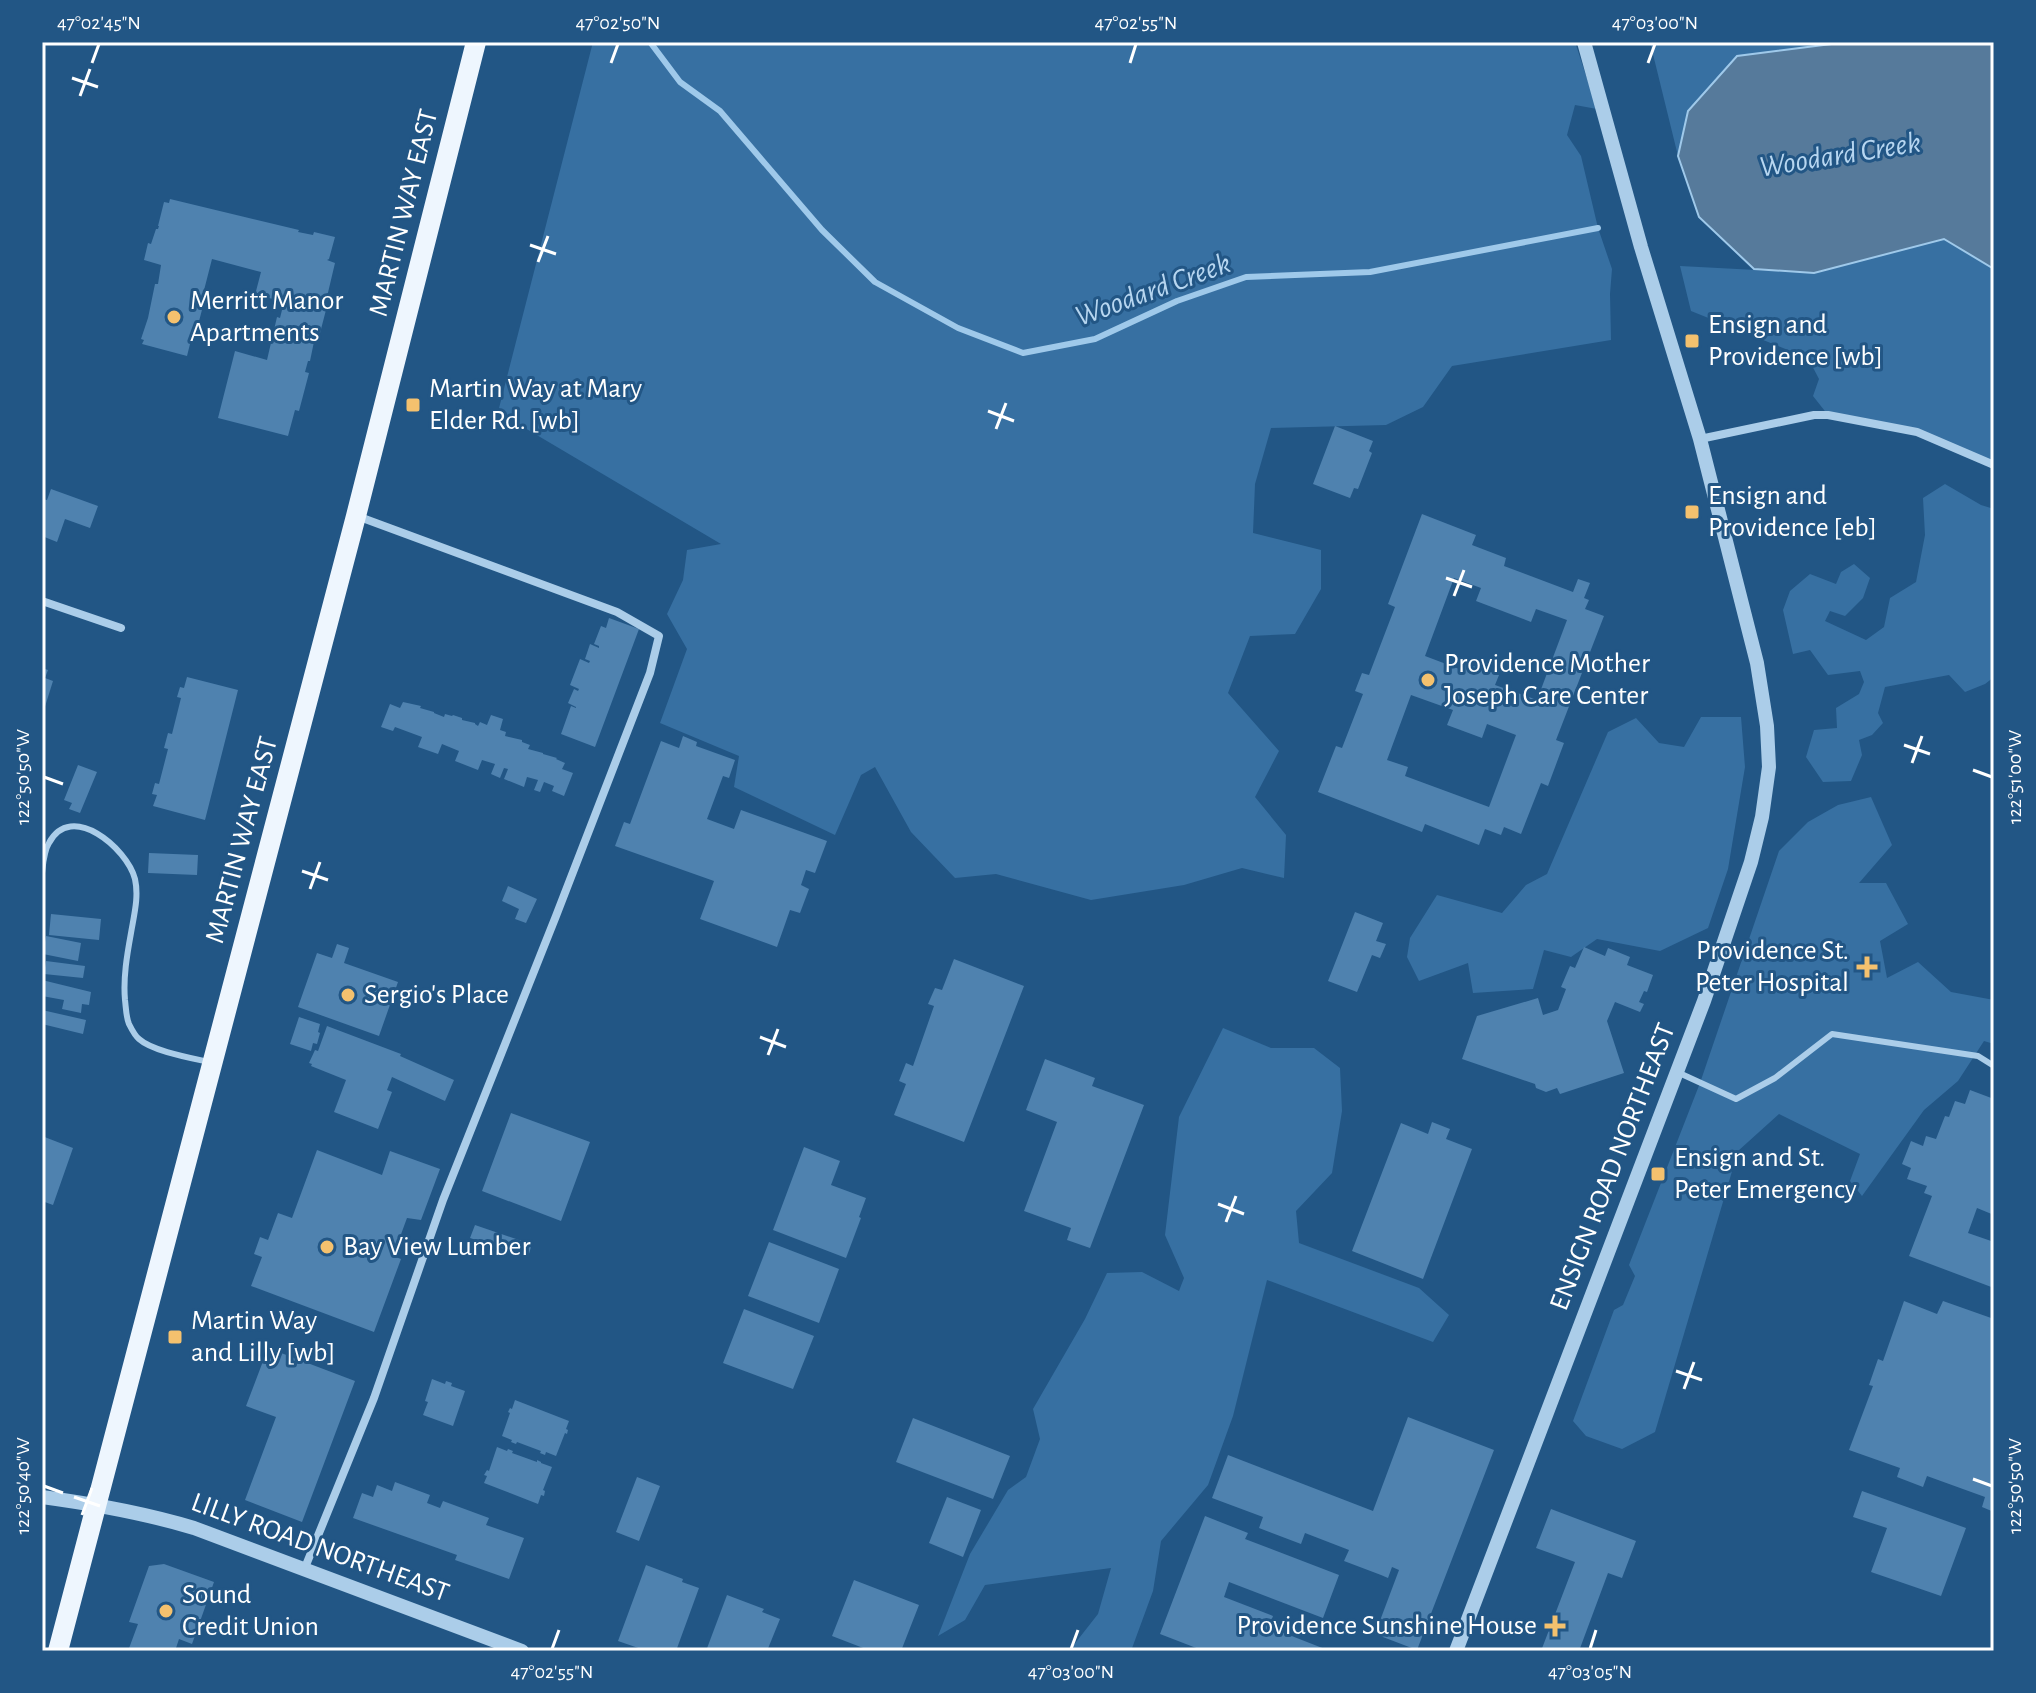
<svg xmlns="http://www.w3.org/2000/svg" width="2036" height="1693" font-family="'Alegreya Sans',sans-serif">
  <style>
    .green { fill: #3770a2 }
    .water { fill: #567a9b; stroke: #9fc9ea; stroke-width: 2 }
    .lines { fill: none; stroke-linecap: round; stroke-linejoin: round }
    .stream { stroke: #9fc9ea; stroke-width: 6 }
    .building { fill: #4f82af; fill-rule: evenodd }
    .service { stroke: #abcde9; stroke-width: 6 }
    .minor { stroke: #abcde9; stroke-width: 8 }
    .tertiary { stroke: #abcde9; stroke-width: 14 }
    .primary { stroke: #eef6fe; stroke-width: 20 }
    .ticks { fill: none; stroke: #fff; stroke-width: 3 }
    .poi-dot { fill: #f4c16e; stroke: #225685; stroke-width: 3 }
    .labels { text-anchor: middle; dominant-baseline: central; stroke-width: 6; stroke-linejoin: round; paint-order: stroke }
    .street-label { font-size: 28px; fill: #fff; stroke: #225685 }
    .poi-label { font-size: 28px; fill: #fff; stroke: #225685; text-anchor: start }
    .water-label { font-size: 30px; font-style: italic; fill: #b7d6f0; stroke: #225685 }
    .neatline { fill: none; stroke: #fff; stroke-width: 3 }
    .ticks-label { font-size: 20px; text-anchor: middle; fill: #fff }
  </style>
  <rect width="100%" height="100%" fill="#225685"/>
  <!-- green -->
  <path class="green" d="M 593,42 L 1575,42 L 1597,109 L 1575,105 L 1567,135 L 1581,156 L 1598,228 L 1612,269 L 1610,294 L 1611,340 L 1452,366 L 1423,407 L 1386,425 L 1271,428 L 1255,484 L 1253,533 L 1321,550 L 1321,589 L 1295,634 L 1250,636 L 1228,693 L 1279,751 L 1255,797 L 1286,835 L 1284,878 L 1242,868 L 1184,885 L 1091,900 L 996,874 L 955,878 L 911,832 L 875,767 L 861,775 L 835,835 L 734,787 L 739,756 L 660,723 L 687,649 L 667,614 L 683,580 L 687,550 L 721,544 L 498,412 Z
    M 1650,42 L 1832,42 L 1832,44 L 1688,110 L 1678,156 Z
    M 1944,239 L 1994,268 L 1994,466 L 1917,432 L 1828,415 L 1813,396 L 1819,379 L 1808,358 L 1691,311 L 1680,266 L 1814,273 Z
    M 1945,484 L 1981,505 L 1994,509 L 1994,677 L 1985,684 L 1965,692 L 1949,675 L 1885,687 L 1878,713 L 1883,723 L 1872,735 L 1859,740 L 1862,755 L 1851,781 L 1823,782 L 1806,757 L 1814,730 L 1837,728 L 1836,708 L 1859,694 L 1864,682 L 1860,671 L 1828,675 L 1810,650 L 1793,654 L 1783,610 L 1790,591 L 1810,574 L 1836,584 L 1841,572 L 1854,564 L 1870,578 L 1863,598 L 1845,616 L 1830,611 L 1825,621 L 1866,640 L 1884,627 L 1890,598 L 1916,582 L 1925,535 L 1923,498 Z
    M 1701,717 L 1741,717 L 1745,767 L 1728,869 L 1708,928 L 1660,951 L 1597,939 L 1571,957 L 1544,950 L 1533,989 L 1473,993 L 1468,963 L 1419,981 L 1407,957 L 1410,938 L 1437,895 L 1502,913 L 1526,885 L 1547,874 L 1608,732 L 1636,718 L 1659,743 L 1684,747 Z
    M 1871,797 L 1892,845 L 1859,883 L 1886,883 L 1908,924 L 1880,941 L 1887,978 L 1918,962 L 1951,992 L 1994,1000 L 1994,1044 L 1984,1041 L 1958,1081 L 1924,1110 L 1862,1196 L 1850,1181 L 1860,1154 L 1779,1114 L 1738,1151 L 1655,1432 L 1622,1449 L 1586,1436 L 1573,1421 L 1614,1310 L 1623,1305 L 1635,1276 L 1629,1265 L 1700,1083 L 1779,851 L 1808,822 L 1838,805 Z
    M 1223,1028 L 1271,1048 L 1314,1048 L 1340,1068 L 1342,1111 L 1332,1173 L 1296,1211 L 1299,1243 L 1419,1288 L 1449,1315 L 1433,1342 L 1267,1280 L 1233,1416 L 1208,1485 L 1161,1541 L 1153,1591 L 1131,1651 L 1069,1651 L 1098,1614 L 1111,1568 L 985,1585 L 965,1620 L 938,1636 L 970,1554 L 1008,1490 L 1026,1477 L 1040,1439 L 1033,1409 L 1085,1319 L 1107,1273 L 1142,1272 L 1179,1291 L 1184,1278 L 1165,1235 L 1179,1117 Z"/>
  <!-- water -->
  <path class="water" d="M 1832,42 L 1994,42 L 1994,269 L 1944,239 L 1814,273 L 1754,269 L 1699,217 L 1678,156 L 1688,111 L 1737,56 L 1831,44 Z"/>
  <g class="lines">
    <!-- stream -->
    <path class="stream" d="M 650,42 L 680,82 L 720,111 L 822,230 L 875,282 L 958,328 L 1023,353 L 1095,339 L 1177,301 L 1246,277 L 1370,272 L 1598,228"/>
  </g>
  <!-- building -->
  <path class="building" d="M 170,199 L 299,230 L 298,232 L 313,235 L 314,232 L 335,237 L 329,259 L 327,260 L 335,263 L 326,301 L 324,301 L 322,309 L 326,310 L 320,333 L 316,332 L 310,361 L 308,361 L 305,372 L 309,373 L 299,411 L 295,410 L 288,436 L 218,418 L 235,351 L 267,360 L 277,317 L 280,318 L 284,302 L 269,298 L 268,300 L 255,295 L 261,272 L 212,259 L 201,302 L 204,302 L 197,329 L 194,328 L 187,356 L 142,344 L 144,340 L 141,339 L 148,318 L 155,284 L 158,284 L 161,265 L 144,260 L 148,243 L 151,244 L 156,229 L 158,229 L 159,226 L 158,226 L 164,202 L 169,203 Z
    M 1335,426 L 1373,441 L 1369,451 L 1372,453 L 1358,489 L 1354,488 L 1350,498 L 1313,484 Z
    M 51,489 L 98,506 L 90,528 L 65,519 L 57,542 L 42,536 L 42,499 L 47,500 Z
    M 1422,514 L 1476,535 L 1472,545 L 1506,558 L 1504,566 L 1573,592 L 1578,579 L 1590,583 L 1584,598 L 1589,600 L 1585,609 L 1604,616 L 1556,740 L 1564,743 L 1548,786 L 1541,783 L 1521,834 L 1504,827 L 1501,835 L 1485,829 L 1479,845 L 1425,824 L 1422,832 L 1318,792 L 1336,746 L 1342,748 L 1363,694 L 1355,691 L 1362,673 L 1369,675 L 1395,607 L 1388,604 ZM 1454,578 L 1481,588 L 1476,601 L 1531,622 L 1536,609 L 1567,620 L 1537,700 L 1495,685 L 1499,675 L 1465,663 L 1462,670 L 1425,656 ZM 1411,695 L 1453,710 L 1447,725 L 1482,738 L 1487,724 L 1516,735 L 1489,807 L 1405,776 L 1408,767 L 1387,760 Z
    M 609,618 L 639,629 L 595,747 L 561,734 L 571,706 L 576,708 L 576,707 L 568,703 L 574,689 L 578,691 L 579,689 L 570,685 L 580,659 L 589,663 L 590,661 L 585,659 L 590,644 L 599,648 L 599,646 L 594,644 L 601,626 L 606,628 Z
    M 42,668 L 48,670 L 45,678 L 53,681 L 43,713 Z
    M 187,677 L 238,690 L 205,820 L 153,806 L 157,795 L 152,794 L 155,783 L 159,784 L 168,749 L 164,748 L 168,733 L 172,734 L 181,698 L 177,697 L 180,687 L 184,688 Z
    M 403,702 L 421,706 L 420,708 L 434,712 L 434,713 L 444,717 L 445,714 L 452,716 L 453,715 L 462,718 L 462,720 L 475,723 L 475,724 L 478,726 L 480,722 L 487,725 L 491,715 L 503,719 L 500,730 L 506,732 L 505,736 L 522,740 L 522,742 L 530,745 L 528,749 L 543,753 L 543,754 L 557,758 L 556,759 L 565,763 L 562,769 L 573,773 L 564,796 L 552,791 L 554,786 L 544,782 L 540,792 L 534,790 L 538,780 L 527,777 L 524,787 L 504,779 L 508,769 L 504,768 L 500,778 L 491,774 L 495,764 L 482,760 L 478,770 L 455,761 L 459,751 L 442,744 L 438,754 L 418,747 L 422,737 L 395,727 L 393,731 L 381,727 L 390,704 L 400,708 Z
    M 683,736 L 697,742 L 696,746 L 735,760 L 729,778 L 723,776 L 707,819 L 734,829 L 741,810 L 827,841 L 815,873 L 806,870 L 801,885 L 809,889 L 800,913 L 790,910 L 777,947 L 700,919 L 714,881 L 615,846 L 624,822 L 630,824 L 661,741 L 679,748 Z
    M 78,765 L 97,772 L 80,813 L 69,809 L 72,803 L 64,800 Z
    M 149,853 L 198,855 L 197,875 L 148,873 Z
    M 508,886 L 537,899 L 526,923 L 515,919 L 519,909 L 502,901 Z
    M 1355,912 L 1383,923 L 1376,941 L 1386,944 L 1380,958 L 1372,955 L 1357,992 L 1328,981 Z
    M 51,914 L 101,919 L 99,940 L 49,935 Z
    M 46,936 L 81,943 L 78,961 L 43,954 Z
    M 337,944 L 349,948 L 344,963 L 398,982 L 379,1036 L 298,1007 L 317,953 L 332,958 Z
    M 1584,947 L 1605,956 L 1608,948 L 1630,957 L 1627,965 L 1653,975 L 1647,992 L 1644,991 L 1639,1002 L 1644,1004 L 1640,1012 L 1615,1002 L 1607,1021 L 1624,1073 L 1560,1094 L 1557,1088 L 1546,1092 L 1536,1088 L 1535,1084 L 1462,1059 L 1477,1016 L 1538,998 L 1543,1015 L 1558,1010 L 1566,989 L 1561,987 L 1570,966 L 1575,968 Z
    M 954,959 L 1024,986 L 964,1142 L 894,1115 L 906,1084 L 899,1081 L 906,1063 L 913,1066 L 934,1006 L 928,1004 L 935,988 L 942,990 Z
    M 46,961 L 85,966 L 83,978 L 44,974 Z
    M 42,980 L 91,992 L 89,1005 L 82,1004 L 81,1013 L 62,1009 L 64,1000 L 42,996 Z
    M 42,1010 L 86,1020 L 83,1034 L 42,1024 Z
    M 299,1017 L 320,1024 L 318,1032 L 320,1033 L 317,1044 L 313,1043 L 311,1051 L 290,1044 Z
    M 327,1026 L 401,1054 L 400,1056 L 454,1080 L 445,1101 L 392,1077 L 387,1090 L 392,1092 L 378,1129 L 334,1112 L 346,1080 L 311,1066 L 312,1064 L 309,1063 L 315,1050 L 318,1051 Z
    M 1045,1059 L 1095,1078 L 1092,1086 L 1144,1105 L 1090,1248 L 1067,1240 L 1071,1228 L 1024,1211 L 1057,1122 L 1026,1110 Z
    M 1970,1090 L 1994,1099 L 1994,1109 L 1991,1119 L 1994,1120 L 1994,1215 L 1977,1208 L 1968,1233 L 1994,1242 L 1994,1288 L 1909,1256 L 1932,1196 L 1924,1193 L 1927,1186 L 1907,1179 L 1911,1168 L 1902,1164 L 1911,1141 L 1923,1146 L 1926,1136 L 1936,1139 L 1945,1116 L 1949,1117 L 1955,1101 L 1965,1104 Z
    M 511,1113 L 590,1142 L 561,1221 L 482,1191 Z
    M 1432,1122 L 1450,1129 L 1446,1139 L 1472,1149 L 1423,1279 L 1352,1251 L 1401,1123 L 1428,1134 Z
    M 42,1136 L 73,1148 L 53,1205 L 42,1201 Z
    M 804,1147 L 840,1161 L 831,1185 L 866,1198 L 859,1217 L 861,1218 L 846,1258 L 773,1230 Z
    M 317,1150 L 382,1175 L 390,1151 L 440,1169 L 421,1220 L 407,1218 L 393,1256 L 401,1259 L 374,1332 L 251,1286 L 262,1257 L 254,1254 L 260,1237 L 268,1240 L 278,1213 L 292,1218 Z
    M 475,1225 L 522,1241 L 522,1244 L 531,1247 L 528,1257 L 470,1238 Z
    M 769,1242 L 839,1269 L 819,1323 L 748,1296 Z
    M 1904,1301 L 1937,1314 L 1943,1301 L 1994,1319 L 1994,1512 L 1982,1507 L 1985,1497 L 1927,1476 L 1923,1487 L 1897,1477 L 1900,1468 L 1849,1450 L 1873,1386 L 1869,1385 L 1878,1359 L 1883,1361 Z
    M 744,1309 L 814,1336 L 793,1389 L 723,1363 Z
    M 268,1348 L 355,1381 L 302,1522 L 245,1500 L 276,1417 L 246,1406 Z
    M 432,1379 L 445,1384 L 446,1381 L 452,1383 L 451,1386 L 465,1391 L 453,1426 L 423,1415 L 428,1402 L 425,1401 Z
    M 515,1400 L 569,1421 L 566,1429 L 568,1430 L 567,1434 L 565,1433 L 556,1456 L 546,1452 L 545,1455 L 540,1453 L 541,1451 L 517,1442 L 516,1444 L 511,1442 L 512,1440 L 502,1436 L 510,1413 L 508,1412 L 510,1408 L 512,1409 Z
    M 1408,1417 L 1494,1450 L 1417,1650 L 1375,1634 L 1399,1570 L 1392,1567 L 1388,1578 L 1381,1575 L 1344,1561 L 1349,1550 L 1305,1533 L 1301,1544 L 1259,1528 L 1263,1517 L 1212,1498 L 1228,1455 L 1373,1511 Z
    M 913,1418 L 1010,1456 L 993,1499 L 896,1462 Z
    M 497,1447 L 507,1451 L 508,1449 L 513,1451 L 512,1453 L 537,1462 L 537,1460 L 541,1462 L 541,1463 L 552,1467 L 543,1490 L 545,1491 L 544,1496 L 541,1495 L 538,1504 L 484,1483 L 487,1476 L 484,1475 L 487,1470 L 489,1471 Z
    M 637,1477 L 660,1486 L 639,1541 L 616,1532 Z
    M 395,1482 L 430,1495 L 427,1503 L 440,1508 L 443,1501 L 489,1518 L 486,1525 L 524,1538 L 509,1579 L 455,1560 L 457,1555 L 353,1518 L 362,1493 L 373,1497 L 377,1485 L 392,1491 Z
    M 1862,1491 L 1966,1528 L 1941,1596 L 1871,1572 L 1887,1528 L 1853,1517 Z
    M 947,1497 L 981,1510 L 963,1557 L 929,1543 Z
    M 1551,1509 L 1636,1541 L 1622,1578 L 1608,1573 L 1579,1651 L 1541,1651 L 1575,1562 L 1536,1548 Z
    M 1205,1516 L 1248,1533 L 1245,1539 L 1339,1575 L 1323,1618 L 1229,1582 L 1224,1597 L 1273,1616 L 1269,1627 L 1330,1651 L 1204,1651 L 1160,1634 Z
    M 164,1564 L 214,1582 L 192,1644 L 179,1639 L 175,1651 L 128,1651 L 138,1624 L 129,1622 L 149,1566 Z
    M 646,1565 L 683,1579 L 682,1582 L 699,1588 L 676,1651 L 647,1651 L 618,1641 Z
    M 854,1580 L 919,1605 L 901,1651 L 871,1651 L 832,1636 Z
    M 727,1595 L 764,1609 L 762,1612 L 780,1619 L 767,1651 L 706,1651 Z"/>
  <g class="lines">
    <!-- service -->
    <path class="service" d="M 42,873 C 43,864 44,851 49,843 C 71,801 127,848 135,879 C 139,897 134,915 131,933 C 127,955 123,978 125,1000 C 126,1008 126,1017 129,1024 C 131,1028 135,1036 139,1039 C 152,1051 191,1058 209,1062
      M 1677,1072 L 1736,1099 L 1775,1078 L 1832,1034 L 1978,1056 L 1994,1066"/>
    <!-- minor -->
    <path class="minor" d="M 1700,439 L 1814,415 L 1828,415 L 1917,432 L 1994,465
      M 42,601 L 121,628
      M 304,1570 L 374,1398 L 443,1200 L 556,916 L 650,673 L 659,636 L 617,612 L 357,516"/>
    <!-- tertiary -->
    <path class="tertiary" d="M 42,1497 C 94,1504 144,1513 194,1528 L 522,1651
      M 1456,1651 L 1704,1001 L 1751,862 L 1762,817 L 1769,767 L 1767,726 L 1757,663 L 1700,439 L 1641,247 L 1584,42"/>
    <!-- primary -->
    <path class="primary" d="M 58,1651 L 356,516 L 476,42"/>
  </g>
  <!-- ticks -->
  <path class="ticks" d="M 92,63 L 99,44M 611,63 L 618,44M 1130,63 L 1136,44M 1648,63 L 1655,44M 72,78 L 98,87M 80,96 L 90,69M 530,245 L 556,254M 538,262 L 548,236M 988,411 L 1014,421M 996,429 L 1006,403M 1446,578 L 1472,587M 1454,596 L 1464,570M 1904,745 L 1930,754M 1912,763 L 1922,736M 1973,770 L 1992,777M 44,777 L 63,784M 302,871 L 328,880M 310,889 L 320,862M 760,1037 L 786,1047M 768,1055 L 778,1029M 1218,1204 L 1244,1214M 1226,1222 L 1236,1196M 1676,1371 L 1702,1380M 1684,1389 L 1694,1362M 1973,1479 L 1992,1486M 44,1486 L 63,1493M 74,1497 L 100,1506M 82,1515 L 92,1488M 552,1649 L 559,1630M 1071,1649 L 1078,1630M 1590,1649 L 1596,1630"/>
  <!-- markers -->
  <g class="poi-dot">
    <circle cx="174" cy="317" r="8"/>
    <rect x="1684" y="333" width="16" height="16" rx="4"/>
    <rect x="405" y="397" width="16" height="16" rx="4"/>
    <rect x="1684" y="504" width="16" height="16" rx="4"/>
    <circle cx="1428" cy="680" r="8"/>
    <path d="M1863 955h8v8h8v8h-8v8h-8v-8h-8v-8h8z"/>
    <circle cx="348" cy="995" r="8"/>
    <rect x="1650" y="1166" width="16" height="16" rx="4"/>
    <circle cx="327" cy="1247" r="8"/>
    <rect x="167" y="1329" width="16" height="16" rx="4"/>
    <circle cx="166" cy="1611" r="8"/>
    <path d="M1551 1614h8v8h8v8h-8v8h-8v-8h-8v-8h8z"/>
  </g>
  <g class="labels">
    <!-- street labels -->
    <g class="street-label">
      <text transform="translate(404 213) rotate(-76)">MARTIN WAY EAST</text>
      <text transform="translate(242 840) rotate(-75)">MARTIN WAY EAST</text>
      <text transform="translate(1613 1167) rotate(-69)">ENSIGN ROAD NORTHEAST</text>
      <text transform="translate(320 1548) rotate(20)">LILLY ROAD NORTHEAST</text>
    </g>
    <!-- poi labels -->
    <g class="poi-label">
      <text x="190" y="301">Merritt Manor<tspan x="190" dy="32">Apartments</tspan></text>
      <text x="1708" y="325">Ensign and<tspan x="1708" dy="32">Providence [wb]</tspan></text>
      <text x="429" y="389">Martin Way at Mary<tspan x="429" dy="32">Elder Rd. [wb]</tspan></text>
      <text x="1708" y="496">Ensign and<tspan x="1708" dy="32">Providence [eb]</tspan></text>
      <text x="1444" y="664">Providence Mother<tspan x="1444" dy="32">Joseph Care Center</tspan></text>
      <text x="1849" y="951" text-anchor="end">Providence St.<tspan x="1849" dy="32">Peter Hospital</tspan></text>
      <text x="364" y="995">Sergio's Place</text>
      <text x="1674" y="1158">Ensign and St.<tspan x="1674" dy="32">Peter Emergency</tspan></text>
      <text x="343" y="1247">Bay View Lumber</text>
      <text x="191" y="1321">Martin Way<tspan x="191" dy="32">and Lilly [wb]</tspan></text>
      <text x="182" y="1595">Sound<tspan x="182" dy="32">Credit Union</tspan></text>
      <text x="1537" y="1626" text-anchor="end">Providence Sunshine House</text>
    </g>
    <!-- water labels -->
    <g class="water-label">
      <text transform="translate(1840 155) rotate(-9)">Woodard Creek</text>
      <text transform="translate(1153 290) rotate(-20)">Woodard Creek</text>
    </g>
  </g>
  <!-- border -->
  <rect width="2036" height="1693" fill="none" stroke="#225685" stroke-width="88"/>
  <rect x="44" y="44" width="1948" height="1605" class="neatline"/>
  <g class="ticks-label">
    <text x="99" y="29">47°02'45"N</text>
    <text x="618" y="29">47°02'50"N</text>
    <text x="1136" y="29">47°02'55"N</text>
    <text x="1655" y="29">47°03'00"N</text>
    <text transform="translate(22 777) rotate(-90)" y="7">122°50'50"W</text>
    <text transform="translate(2014 777) rotate(-90)" y="7">122°51'00"W</text>
    <text transform="translate(22 1486) rotate(-90)" y="7">122°50'40"W</text>
    <text transform="translate(2014 1486) rotate(-90)" y="7">122°50'50"W</text>
    <text x="552" y="1678">47°02'55"N</text>
    <text x="1071" y="1678">47°03'00"N</text>
    <text x="1590" y="1678">47°03'05"N</text>
  </g>
</svg>
